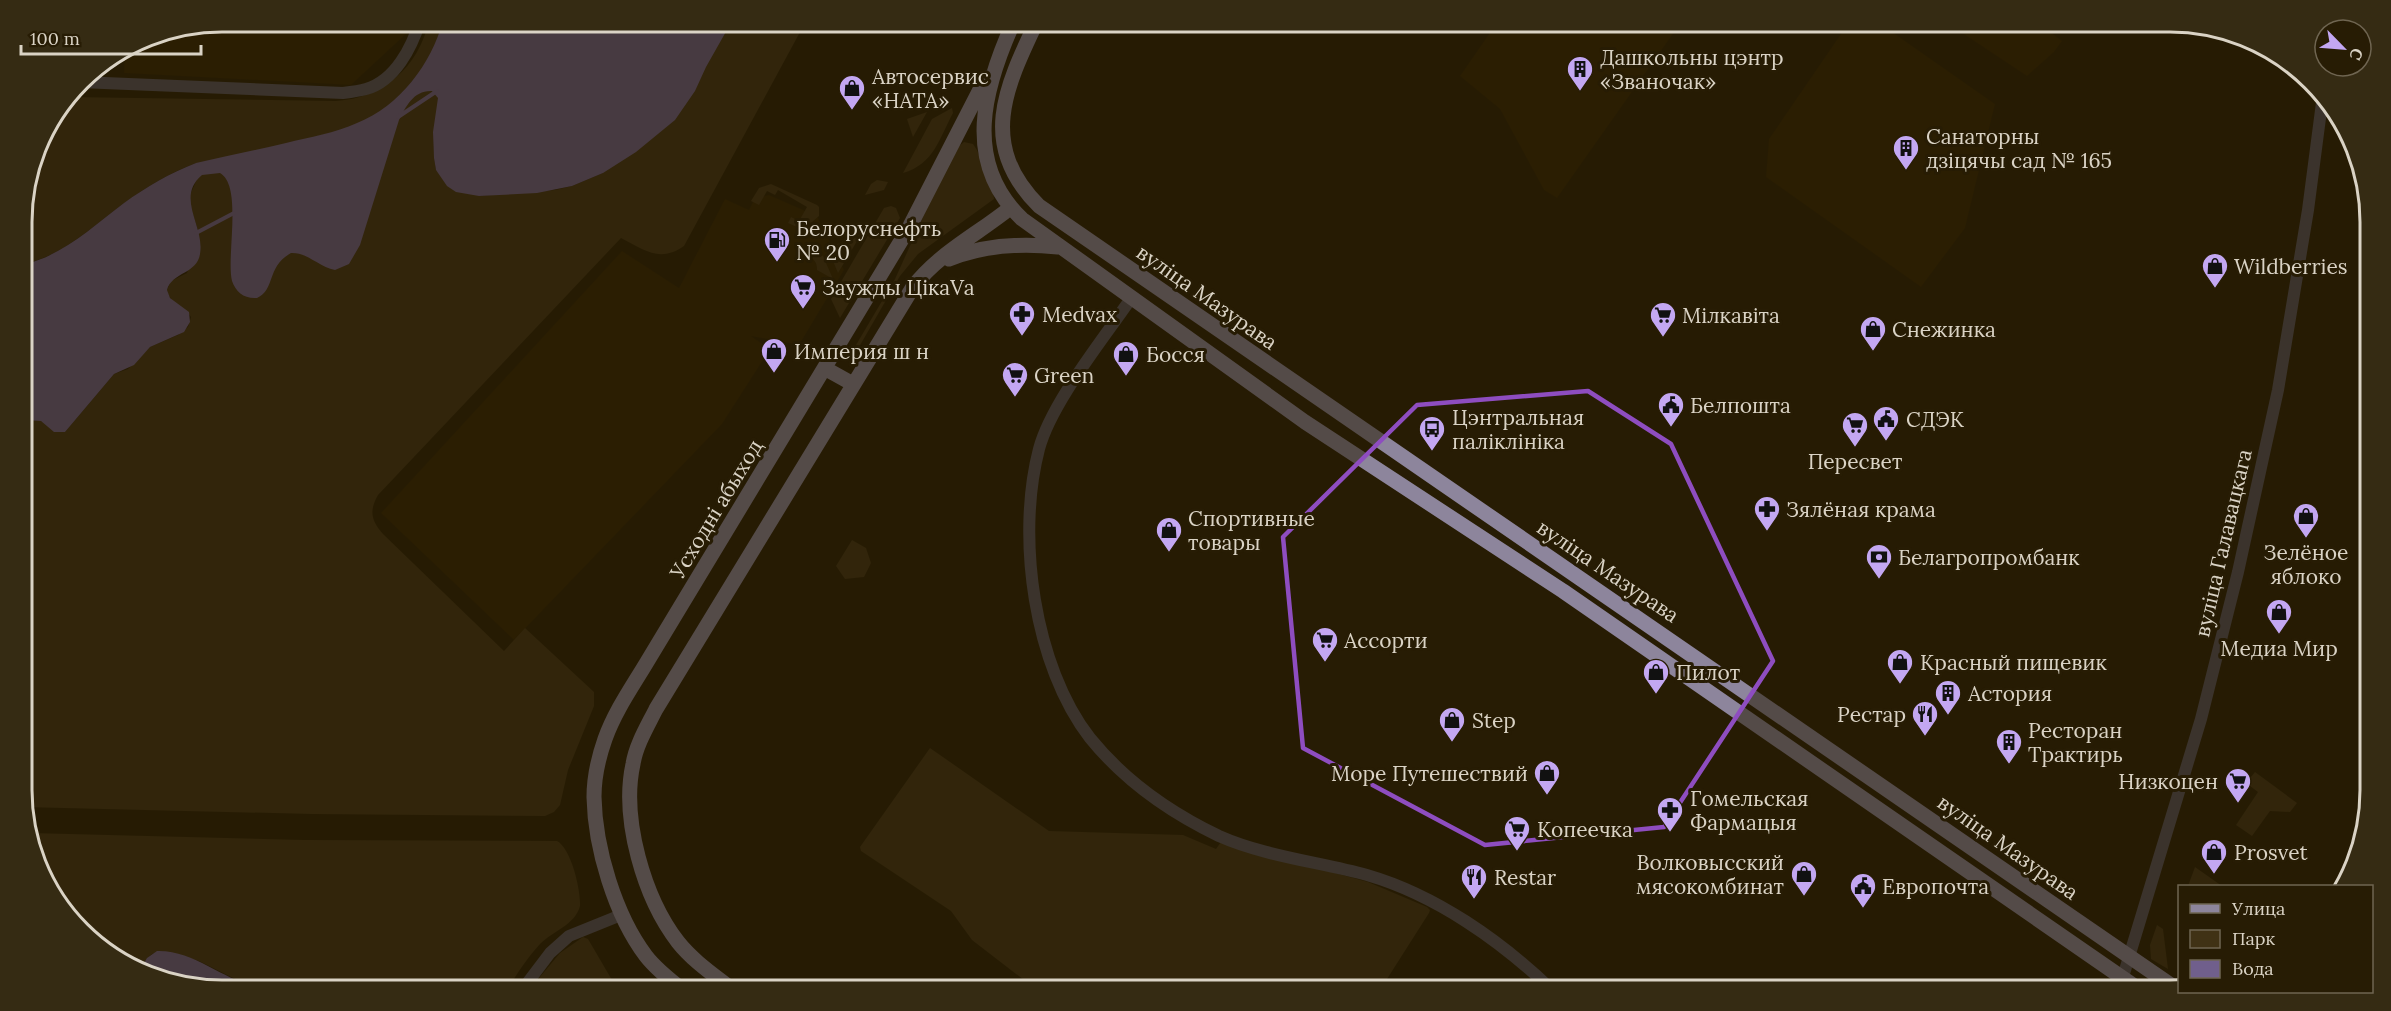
<svg xmlns="http://www.w3.org/2000/svg" width="2391" height="1011" font-family="Lora,serif">
  <style>
    .built { fill: #312202 }
    .green { fill: #403215 }
    .water { fill: #705f8c }
    .lines { fill: none; stroke-linecap: round; stroke-linejoin: round }
    .stream { stroke: #705f8c; stroke-width: 4 }
    .minor { stroke: #55515d; stroke-width: 12 }
    .major { stroke: #8d859c; stroke-width: 15 }
    .marked { fill: none; stroke: #8e4dc0; stroke-width: 4.5; stroke-linejoin: round }
    .labels { text-anchor: middle; dominant-baseline: central; stroke-width: 6; stroke-linejoin: round; paint-order: stroke }
    .poi-label { font-size: 21px; fill: #dad3c5; stroke: #271c04; text-anchor: start }
    .street-label { font-size: 21px; fill: #dad3c5; stroke: #271c04 }
    .rim { fill: none; stroke: #dad3c5; stroke-width: 3 }
  </style>
  <rect width="100%" height="100%" fill="#271c04"/>
  <!-- built -->
  <path class="built" d="M 221,21 L 408,21 L 407,33 L 351,85 L 124,73 L 125,48 L 145,36 Z
    M 1498,21 L 1682,21 L 1557,198 L 1544,190 L 1500,109 L 1460,76 Z
    M 1944,21 L 2045,21 L 2044,27 L 2062,41 L 2054,52 L 2027,76 Z
    M 1885,27 L 1995,104 L 1965,228 L 1921,287 L 1766,177 L 1769,139 L 1845,28 Z
    M 769,195 L 817,216 L 844,270 L 799,345 L 751,336 L 770,349 L 722,424 L 514,640 L 381,513 L 622,251 L 679,288 L 725,199 L 749,210 L 753,202 L 760,197 Z"/>
  <!-- green -->
  <path class="green" d="M 429,21 L 470,21 C 452,69 426,118 436,170 L 479,196 L 555,190 L 572,186 L 603,173 L 612,21 L 806,21 L 684,246 C 660,263 644,250 621,238 L 378,495 C 369,511 371,520 383,534 L 504,651 L 525,628 L 594,692 L 594,706 L 568,770 L 560,805 L 554,812 L 545,816 L 312,814 L 23,807 L 22,420 L 41,421 L 65,432 L 114,374 L 128,369 L 150,347 L 178,335 L 188,327 L 191,317 C 184,306 168,302 167,290 L 171,281 L 187,273 L 199,234 L 190,204 L 190,195 L 197,179 L 196,163 C 169,173 146,187 123,204 C 89,229 65,254 22,265 L 21,208 L 41,133 L 69,97 L 336,101 C 383,98 418,68 429,21 Z
    M 952,108 L 953,113 C 939,139 934,164 903,173 L 932,119 Z
    M 927,112 L 913,137 L 907,119 Z
    M 964,142 L 973,144 L 977,150 L 993,191 L 994,199 L 918,254 L 900,276 L 859,347 L 856,345 L 895,279 L 953,151 Z
    M 877,180 L 888,182 L 884,190 L 865,195 L 871,184 Z
    M 771,184 L 817,205 L 819,207 L 819,216 L 812,222 L 797,227 L 788,223 L 791,217 L 799,221 L 807,207 L 778,190 L 775,195 L 767,191 L 759,205 L 751,201 L 759,188 Z
    M 891,206 L 896,208 L 900,218 L 840,318 L 831,299 L 884,208 Z
    M 863,231 L 838,273 L 828,249 Z
    M 803,245 L 812,247 L 816,253 L 823,256 L 833,279 L 817,270 C 817,262 814,259 808,256 L 799,259 L 796,257 Z
    M 852,540 L 866,548 L 871,563 L 864,577 L 845,579 L 836,566 Z
    M 930,748 L 1049,831 L 1183,835 L 1216,849 L 1221,842 L 1368,882 L 1427,907 L 1430,910 L 1429,913 L 1380,990 L 1037,990 L 972,940 L 951,911 L 861,851 L 860,847 Z
    M 2255,772 L 2297,803 L 2290,812 L 2270,811 L 2252,836 L 2236,825 L 2258,792 L 2246,783 Z
    M 30,833 L 304,840 L 557,841 C 571,848 581,890 580,906 C 575,925 553,931 540,944 C 527,958 517,974 507,990 L 316,990 L 296,986 L 255,987 L 235,979 L 199,961 L 163,951 C 150,952 145,960 139,971 L 63,912 Z
    M 2195,867 L 2222,886 L 2188,886 Z
    M 2157,925 L 2163,929 L 2168,969 L 2151,959 L 2150,945 Z
    M 583,937 L 588,939 L 612,980 L 623,990 L 529,990 L 560,953 Z"/>
  <!-- water -->
  <path class="water" d="M 443,21 L 732,21 L 706,67 L 695,91 L 675,120 L 636,152 L 603,173 L 572,186 L 537,193 L 479,196 L 456,192 L 447,186 L 436,170 L 434,158 L 433,132 L 438,98 L 432,91 C 414,90 406,106 399,120 L 360,245 L 349,264 L 335,270 C 319,267 307,252 291,253 C 266,267 276,289 257,298 C 244,299 236,292 232,281 C 226,256 243,186 220,173 L 202,175 C 175,198 205,226 200,254 C 197,274 172,272 167,290 L 170,298 L 189,312 L 190,322 L 184,332 L 150,347 L 134,365 L 114,374 L 65,432 L 54,432 L 41,421 L 22,420 L 22,265 C 62,256 91,228 124,203 C 146,187 170,173 196,163 C 226,156 256,150 286,143 C 310,137 335,133 357,123 C 400,106 431,64 443,21 Z
    M 157,951 C 194,950 221,979 255,986 C 275,991 295,984 316,990 L 221,990 L 145,975 L 139,971 L 147,958 Z"/>
  <g class="lines">
    <!-- stream -->
    <path class="stream" d="M 398,117 L 437,91
      M 196,233 L 234,213"/>
    <!-- minor -->
    <path class="minor" d="M 80,82 L 343,93 C 351,92 359,91 366,89 C 395,81 412,47 420,21
      M 1132,297 C 1104,338 1051,403 1039,449 C 1016,537 1034,666 1090,738 C 1124,780 1171,813 1219,836 C 1264,856 1319,862 1367,875 C 1436,895 1501,941 1552,990
      M 522,990 L 550,953 L 569,936 L 621,915
      M 2119,990 L 2201,719 L 2238,572 L 2278,390 L 2308,210 L 2323,95"/>
    <!-- major -->
    <path class="major" d="M 1014,21 C 984,87 962,162 1022,219 L 1305,422 L 1563,591 L 2140,990
      M 1037,21 C 1005,88 978,145 1039,206 L 2178,990
      M 949,259 C 984,245 1021,243 1058,247
      M 826,369 L 853,384
      M 683,990 C 670,980 656,969 646,956 C 615,915 595,848 594,797 C 594,778 599,756 605,739 C 615,711 632,687 647,662 L 910,226 L 986,78
      M 733,990 C 714,975 693,961 678,942 C 644,898 621,819 633,764 C 636,745 647,727 656,709 L 913,287 C 939,253 978,234 1010,208"/>
  </g>
  <!-- marked area -->
  <path d="M0 0H2391V1011H0ZM 1588,391 L 1671,444 L 1773,661 L 1664,827 L 1485,845 L 1303,748 L 1283,537 L 1417,405 Z" fill="#271c04" fill-opacity=".55" fill-rule="evenodd"/>
  <path class="marked" d="M 1588,391 L 1671,444 L 1773,661 L 1664,827 L 1485,845 L 1303,748 L 1283,537 L 1417,405 Z"/>
  <!-- icons -->
  <defs>
    <g id="building-pin" transform="scale(1.35)"><path d="M0 17L-7.5 6A9.5 9.5 0 1 1 7.5 6Z" fill="#c3a7f2" stroke="#271c04"/><path d="M-4-6H4V6H1V3H-1V6H-4ZM-2.5-4.3h1.7v1.8h-1.7ZM.8-4.3h1.7v1.8H.8ZM-2.5-1h1.7V.8h-1.7ZM.8-1h1.7V.8H.8Z" fill="#111"/></g>
    <g id="shop-pin" transform="scale(1.35)"><path d="M0 17L-7.5 6A9.5 9.5 0 1 1 7.5 6Z" fill="#c3a7f2" stroke="#271c04"/><path d="M-5-2.5h2.3a2.7 3.5 0 0 1 5.4 0H5L5.5 6h-11ZM-1.5-2.5h3a1.5 2.3 0 0 0-3 0Z" fill="#111"/></g>
    <g id="fuel-pin" transform="scale(1.35)"><path d="M0 17L-7.5 6A9.5 9.5 0 1 1 7.5 6Z" fill="#c3a7f2" stroke="#271c04"/><path d="M-5.5-6h7V0h2V4h1.3V-2.5L3-4.5l.8-.8L6-3V5H2.5V1h-1V6h-7ZM-4.2-4.7v3.2H.2V-4.7Z" fill="#111"/></g>
    <g id="supermarket-pin" transform="scale(1.35)"><path d="M0 17L-7.5 6A9.5 9.5 0 1 1 7.5 6Z" fill="#c3a7f2" stroke="#271c04"/><path d="M-6-5.5h2.5l.6 2H6L4.5 2H-2.5L-4.4-4H-6ZM-1.5 3.2a1.3 1.3 0 1 0 .1 0ZM3 3.2a1.3 1.3 0 1 0 .1 0Z" fill="#111"/></g>
    <g id="pharmacy-pin" transform="scale(1.35)"><path d="M0 17L-7.5 6A9.5 9.5 0 1 1 7.5 6Z" fill="#c3a7f2" stroke="#271c04"/><path d="M-2-6h4v4h4v4h-4v4h-4v-4h-4v-4h4Z" fill="#111"/></g>
    <g id="civic-pin" transform="scale(1.35)"><path d="M0 17L-7.5 6A9.5 9.5 0 1 1 7.5 6Z" fill="#c3a7f2" stroke="#271c04"/><path d="M-.6-6.5H3V-4.5H.6V-3L4-1V1h2V6H-6V1h2V-1L-.6-3ZM-1.2 2.5V6h2.4V2.5Z" fill="#111"/></g>
    <g id="bus-pin" transform="scale(1.35)"><path d="M0 17L-7.5 6A9.5 9.5 0 1 1 7.5 6Z" fill="#c3a7f2" stroke="#271c04"/><path d="M-5-6H5V4H4V6H2V4H-2V6H-4V4H-5ZM-3.5-4V0h7V-4ZM-3.5 1.2v1.5H-2V1.2ZM2 1.2v1.5H3.5V1.2Z" fill="#111"/></g>
    <g id="bank-pin" transform="scale(1.35)"><path d="M0 17L-7.5 6A9.5 9.5 0 1 1 7.5 6Z" fill="#c3a7f2" stroke="#271c04"/><path d="M-6-4H6V4H-6ZM0-2.3a2.3 2.3 0 1 0 0 4.6a2.3 2.3 0 1 0 0-4.6Z" fill="#111"/></g>
    <g id="restaurant-pin" transform="scale(1.35)"><path d="M0 17L-7.5 6A9.5 9.5 0 1 1 7.5 6Z" fill="#c3a7f2" stroke="#271c04"/><path d="M-5-6h1v4h1v-4h1v4h1v-4h1v5L-1.5 .5V6h-2V.5L-5-1ZM5-6V6H3V1.5H1.5Q1.5-4 5-6Z" fill="#111"/></g>
  </defs>
  <g fill-rule="evenodd">
    <use href="#building-pin" x="1580" y="69"/>
    <use href="#shop-pin" x="852" y="88"/>
    <use href="#building-pin" x="1906" y="148"/>
    <use href="#fuel-pin" x="777" y="240"/>
    <use href="#shop-pin" x="2215" y="266"/>
    <use href="#supermarket-pin" x="803" y="287"/>
    <use href="#pharmacy-pin" x="1022" y="314"/>
    <use href="#supermarket-pin" x="1663" y="315"/>
    <use href="#shop-pin" x="1873" y="329"/>
    <use href="#shop-pin" x="774" y="351"/>
    <use href="#shop-pin" x="1126" y="354"/>
    <use href="#supermarket-pin" x="1015" y="375"/>
    <use href="#civic-pin" x="1671" y="405"/>
    <use href="#civic-pin" x="1886" y="419"/>
    <use href="#supermarket-pin" x="1855" y="425"/>
    <use href="#bus-pin" x="1432" y="429"/>
    <use href="#pharmacy-pin" x="1767" y="509"/>
    <use href="#shop-pin" x="2306" y="516"/>
    <use href="#shop-pin" x="1169" y="530"/>
    <use href="#bank-pin" x="1879" y="557"/>
    <use href="#shop-pin" x="2279" y="612"/>
    <use href="#supermarket-pin" x="1325" y="640"/>
    <use href="#shop-pin" x="1900" y="662"/>
    <use href="#shop-pin" x="1656" y="672"/>
    <use href="#building-pin" x="1948" y="693"/>
    <use href="#restaurant-pin" x="1925" y="714"/>
    <use href="#shop-pin" x="1452" y="720"/>
    <use href="#building-pin" x="2009" y="742"/>
    <use href="#shop-pin" x="1547" y="773"/>
    <use href="#supermarket-pin" x="2238" y="781"/>
    <use href="#pharmacy-pin" x="1670" y="810"/>
    <use href="#supermarket-pin" x="1517" y="829"/>
    <use href="#shop-pin" x="2214" y="852"/>
    <use href="#shop-pin" x="1804" y="874"/>
    <use href="#restaurant-pin" x="1474" y="877"/>
    <use href="#civic-pin" x="1863" y="886"/>
  </g>
  <g class="labels">
    <!-- poi labels -->
    <g class="poi-label">
      <text x="1600" y="57">Дашкольны цэнтр<tspan x="1600" dy="24">«Званочак»</tspan></text>
      <text x="872" y="76">Автосервис<tspan x="872" dy="24">«НАТА»</tspan></text>
      <text x="1926" y="136">Санаторны<tspan x="1926" dy="24">дзіцячы сад № 165</tspan></text>
      <text x="796" y="228">Белоруснефть<tspan x="796" dy="24">№ 20</tspan></text>
      <text x="2234" y="266">Wildberries</text>
      <text x="822" y="287">Заужды ЦікаVа</text>
      <text x="1042" y="314">Medvax</text>
      <text x="1682" y="315">Мілкавіта</text>
      <text x="1892" y="329">Снежинка</text>
      <text x="794" y="351">Империя ш н</text>
      <text x="1146" y="354">Босся</text>
      <text x="1034" y="375">Green</text>
      <text x="1690" y="405">Белпошта</text>
      <text x="1452" y="417">Цэнтральная<tspan x="1452" dy="24">паліклініка</tspan></text>
      <text x="1906" y="419">СДЭК</text>
      <text x="1855" y="461" text-anchor="middle">Пересвет</text>
      <text x="1786" y="509">Зялёная крама</text>
      <text x="1188" y="518">Спортивные<tspan x="1188" dy="24">товары</tspan></text>
      <text x="2306" y="552" text-anchor="middle">Зелёное<tspan x="2306" dy="24">яблоко</tspan></text>
      <text x="1898" y="557">Белагропромбанк</text>
      <text x="1344" y="640">Ассорти</text>
      <text x="2279" y="648" text-anchor="middle">Медиа Мир</text>
      <text x="1920" y="662">Красный пищевик</text>
      <text x="1676" y="672">Пилот</text>
      <text x="1968" y="693">Астория</text>
      <text x="1906" y="714" text-anchor="end">Рестар</text>
      <text x="1472" y="720">Step</text>
      <text x="2028" y="730">Ресторан<tspan x="2028" dy="24">Трактирь</tspan></text>
      <text x="1528" y="773" text-anchor="end">Море Путешествий</text>
      <text x="2218" y="781" text-anchor="end">Низкоцен</text>
      <text x="1690" y="798">Гомельская<tspan x="1690" dy="24">Фармацыя</tspan></text>
      <text x="1537" y="829">Копеечка</text>
      <text x="2234" y="852">Prosvet</text>
      <text x="1784" y="862" text-anchor="end">Волковысский<tspan x="1784" dy="24">мясокомбинат</tspan></text>
      <text x="1494" y="877">Restar</text>
      <text x="1882" y="886">Европочта</text>
    </g>
    <!-- street labels -->
    <g class="street-label">
      <text transform="translate(1207 297) rotate(35)">вуліца Мазурава</text>
      <text transform="translate(716 509) rotate(-59)">Усходні абыход</text>
      <text transform="translate(2223 543) rotate(-77)">вуліца Галавацкага</text>
      <text transform="translate(1608 571) rotate(34)">вуліца Мазурава</text>
      <text transform="translate(2008 847) rotate(35)">вуліца Мазурава</text>
    </g>
  </g>
  <!-- crop -->
  <path d="M0 0H2391V1011H0ZM222 32H2170A190 190 0 0 1 2360 222V790A190 190 0 0 1 2170 980H222A190 190 0 0 1 32 790V222A190 190 0 0 1 222 32Z" fill="#352b13" fill-rule="evenodd"/>
  <path class="rim" d="M222 32H2170A190 190 0 0 1 2360 222V790A190 190 0 0 1 2170 980H222A190 190 0 0 1 32 790V222A190 190 0 0 1 222 32Z"/>
  <!-- legend -->
  <rect x="2178" y="885" width="195" height="108" fill="#271c04" stroke="#6f6551" stroke-width="1.5"/>
  <rect x="2190" y="904" width="30" height="9" fill="#8d859c" stroke="#6f6551" stroke-width="1.5"/>
  <text x="2232" y="915" font-size="18" fill="#dad3c5">Улица</text>
  <rect x="2190" y="930" width="30" height="18" fill="#403215" stroke="#6f6551" stroke-width="1.5"/>
  <text x="2232" y="945" font-size="18" fill="#dad3c5">Парк</text>
  <rect x="2190" y="960" width="30" height="18" fill="#705f8c" stroke="#6f6551" stroke-width="1.5"/>
  <text x="2232" y="975" font-size="18" fill="#dad3c5">Вода</text>
  <!-- north arrow -->
  <g transform="translate(2343 48) rotate(115)"><circle r="28" fill="#271c04" stroke="#6f6551" stroke-width="1.5"/>
  <path d="M0-4.5L10 22L0 15L-10 22Z" fill="#c3a7f2"/>
  <text y="-9" font-size="16" font-weight="bold" text-anchor="middle" fill="#dad3c5">С</text>
  </g>
  <!-- scale -->
  <path d="M21 45v9h180v-9" fill="none" stroke="#dad3c5" stroke-width="3"/>
  <text x="30" y="45" font-size="18" fill="#dad3c5" stroke="#271c04" stroke-width="4.5" paint-order="stroke">100 m</text>
</svg>
